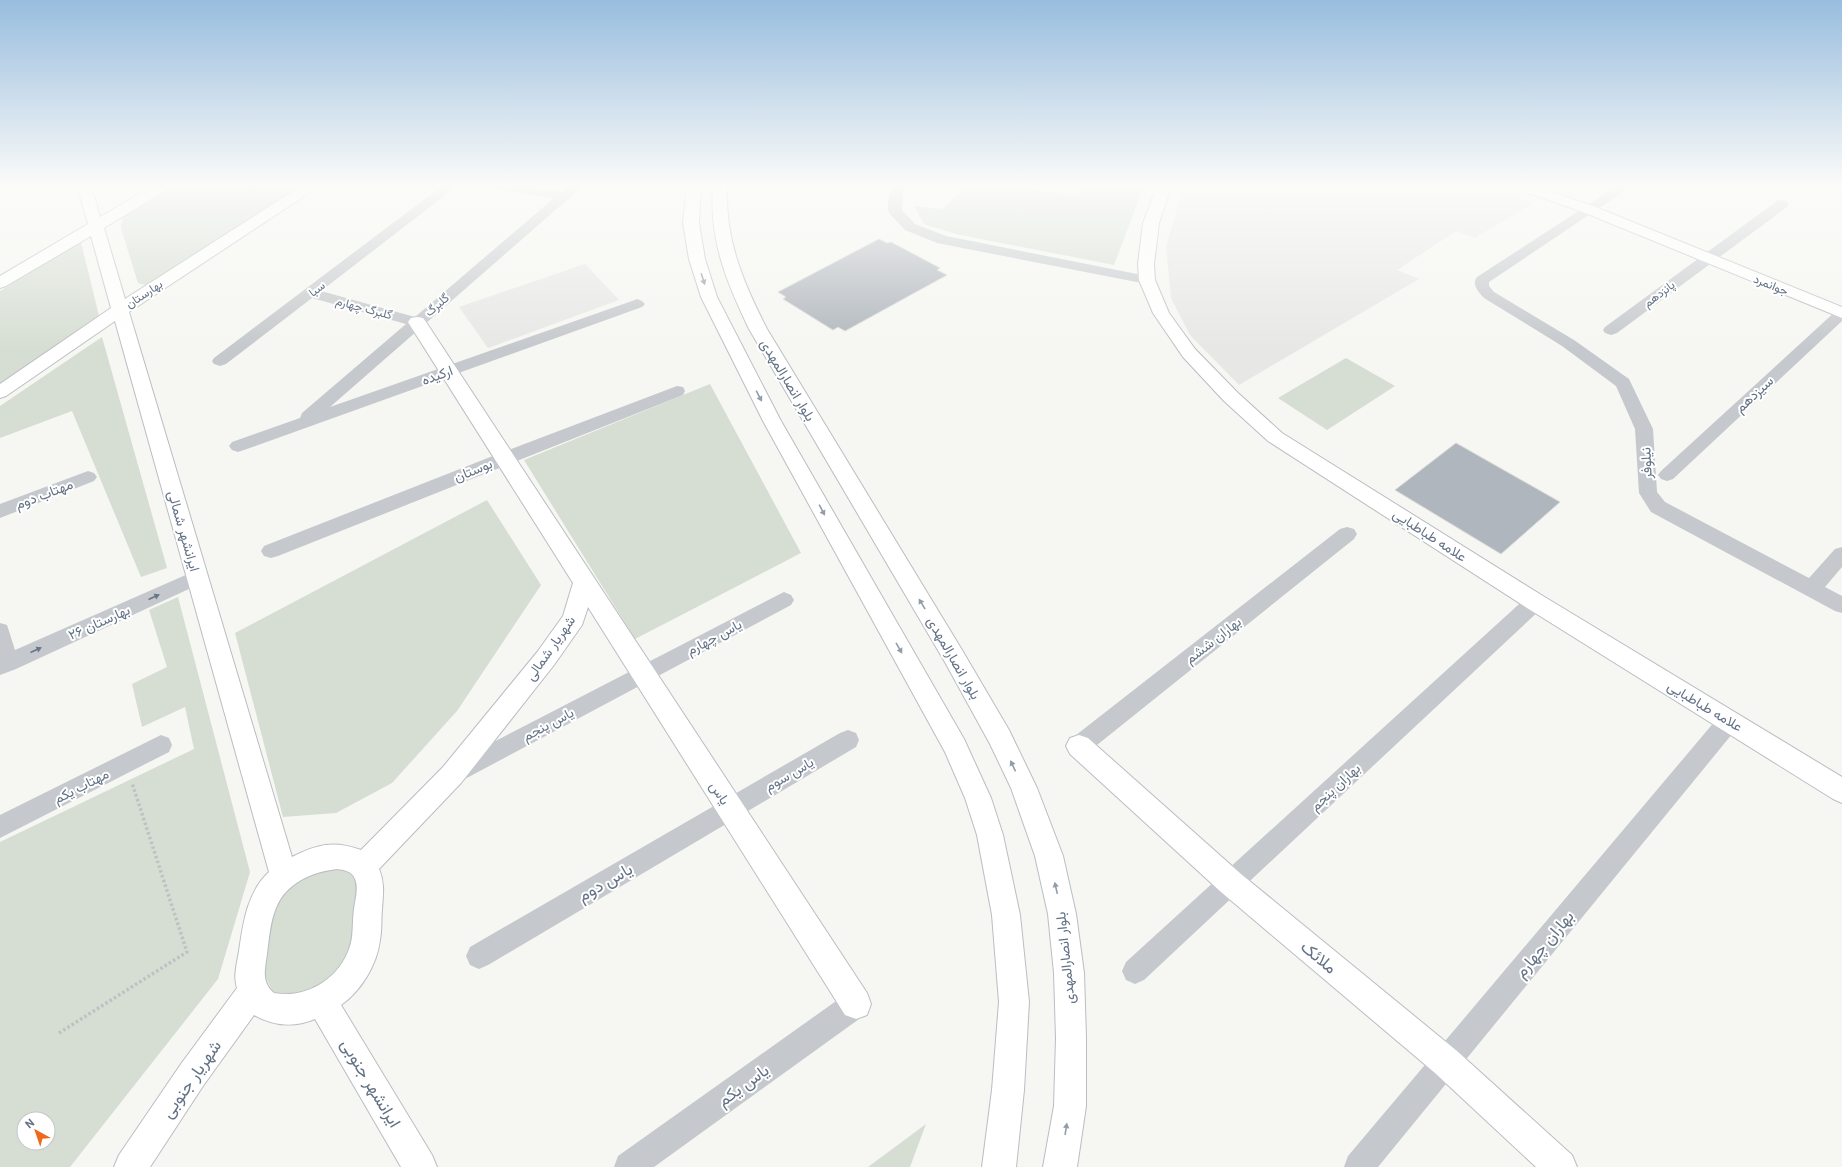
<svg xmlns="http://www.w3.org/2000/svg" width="1842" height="1167" font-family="Roboto,Vazirmatn,sans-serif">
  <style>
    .built { fill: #e7e8e6 }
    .green { fill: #d6ded3; fill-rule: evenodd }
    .building { fill: #b0b6bd; stroke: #d7d8d5 }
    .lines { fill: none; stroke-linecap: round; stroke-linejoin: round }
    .secondary-casing { stroke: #babdc3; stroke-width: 2 }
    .path { stroke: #bfc0c3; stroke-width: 3.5; stroke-dasharray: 2.5 2.5; stroke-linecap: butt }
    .street { fill: #c5c8cc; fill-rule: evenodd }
    .secondary { fill: #fff; fill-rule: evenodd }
    .oneway { fill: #929caa }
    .oneway2 { fill: #68768a }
    .labels { text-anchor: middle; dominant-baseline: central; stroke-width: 4; stroke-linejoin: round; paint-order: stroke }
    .far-street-label { font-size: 12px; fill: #637286; stroke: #fff }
    .street-label { font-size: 14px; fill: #637286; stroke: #fff }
    .near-street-label { font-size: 17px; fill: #637286; stroke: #fff }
  </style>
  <rect width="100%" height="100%" fill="#f6f6f2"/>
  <!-- built -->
  <path class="built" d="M 1184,186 L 1484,186 L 1533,203 L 1475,238 L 1456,231 L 1397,270 L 1419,279 L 1239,385 L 1190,335 L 1171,298 L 1166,246 Z
    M 585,264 L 619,300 L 488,348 L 459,307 Z"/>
  <!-- green -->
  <path class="green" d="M 176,186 L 299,186 L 149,286 L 138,283 L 121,228 L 123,217 Z
    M 968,186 L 1007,186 L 1079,196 L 1085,186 L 1144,186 L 1114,265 L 956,234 L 924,224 L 914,206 L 942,209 Z
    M 81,242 L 99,316 L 0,383 L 0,291 Z
    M 102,337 L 167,568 L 141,577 L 72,411 L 0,438 L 0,406 Z
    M 1346,358 L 1395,386 L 1327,430 L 1278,398 Z
    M 710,384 L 801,553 L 635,639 L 524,460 Z
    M 487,500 L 541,585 L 457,711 L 392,783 L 336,813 L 283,817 L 235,633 Z
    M 178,597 L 250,872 L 218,979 L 70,1167 L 0,1167 L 0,842 L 194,749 L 185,707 L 142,727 L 132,684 L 167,667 L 149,610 ZM 24,1119 L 48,1119 L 48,1143 L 24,1143 Z
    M 324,865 L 353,870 L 360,880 L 355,948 L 329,984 L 289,998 L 273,992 L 264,974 L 274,903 L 281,890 Z
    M 926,1124 L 910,1167 L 868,1167 Z"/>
  <!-- building -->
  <path class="building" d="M 879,239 L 887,243 L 891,242 L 940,268 L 937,270 L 947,275 L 845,331 L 838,327 L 833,330 L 783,299 L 786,297 L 778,292 Z
    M 1456,443 L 1560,502 L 1501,554 L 1395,490 Z"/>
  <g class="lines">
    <!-- secondary casing -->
    <g class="secondary-casing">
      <path id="secondary" d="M 77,186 L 91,186 L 100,217 L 153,186 L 170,186 L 168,189 L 104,228 L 125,299 L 301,186 L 317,186 L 315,189 L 129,312 L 292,857 C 317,844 334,840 361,850 L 443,767 L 538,651 L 563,616 L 573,583 L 408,322 L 411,318 L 417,317 L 423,318 L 426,322 L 867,993 L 871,1004 L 867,1015 L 856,1019 L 845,1015 L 588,607 L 582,625 L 554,665 L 461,783 L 379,869 C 385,883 383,895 382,909 C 381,919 382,930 380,940 C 377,965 361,991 341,1005 L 432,1155 L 437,1167 L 401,1167 L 315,1019 C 294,1028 274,1026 254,1015 L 203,1086 L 150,1167 L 114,1167 L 119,1155 L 181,1064 L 237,988 C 233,975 237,964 239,951 C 243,924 247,892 269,872 L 115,321 L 6,396 L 0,398 L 0,384 L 111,308 L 91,236 L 6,286 L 0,288 L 0,276 L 88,224 ZM 337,869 C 344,870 352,871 355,879 C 359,888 355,900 354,909 C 352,923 354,937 349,949 C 338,980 305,999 274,993 C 261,982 265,969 267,954 C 269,939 270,922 276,908 C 286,883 312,872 337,869 Z
        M 687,186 L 701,186 L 699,223 L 705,259 L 717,297 L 781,421 L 964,739 L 991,798 L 1003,835 L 1020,915 L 1029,1002 L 1024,1090 L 1016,1167 L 982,1167 L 992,1090 L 999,1002 L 992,915 L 977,835 L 965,798 L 945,752 L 763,421 L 701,297 L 689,259 L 683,223 Z
        M 713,186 L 727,186 C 725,240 743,282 767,329 L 962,650 L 1009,730 L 1037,788 L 1063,856 L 1076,914 L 1084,973 L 1086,1038 L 1086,1106 L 1077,1167 L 1043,1167 L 1054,1106 L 1056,1038 L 1054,973 L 1048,914 L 1035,856 L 1011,788 L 990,744 L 946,664 L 749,329 C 726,281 709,240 713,186 Z
        M 1157,186 L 1171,186 L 1159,223 L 1154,264 L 1155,280 L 1169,313 L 1195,349 L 1238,393 L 1282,433 L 1543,596 L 1842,777 L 1842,803 L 1833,799 L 1527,608 L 1268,441 L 1224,401 L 1183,357 L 1153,313 L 1139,280 L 1138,264 L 1143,223 Z
        M 1514,186 L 1534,186 L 1593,206 L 1842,307 L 1842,318 L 1583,212 L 1516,189 Z
        M 1079,735 L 1088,738 L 1241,874 L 1457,1051 L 1572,1155 L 1577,1167 L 1536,1167 L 1435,1073 L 1221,892 L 1070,754 L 1066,746 L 1070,738 Z"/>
    </g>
    <!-- path -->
    <path class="path" d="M 59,1033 L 187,952 L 132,783"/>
    <!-- street -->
    <path class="street" d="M 442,186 L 457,186 L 321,291 L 415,317 L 554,198 L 501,190 L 496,189 L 495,186 L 523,186 L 562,192 L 569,186 L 583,186 L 330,407 L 632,301 L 637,299 L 642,301 L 645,304 L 642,307 L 244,450 L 238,452 L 232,450 L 229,446 L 232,442 L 300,418 L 302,413 L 406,324 L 312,298 L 226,364 L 220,366 L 214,364 L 212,361 L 214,358 Z
      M 894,186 L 907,186 L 903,192 L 902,210 L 915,224 L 946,236 L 1147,276 L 1152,277 L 1154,280 L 1152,283 L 1147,284 L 937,243 L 905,230 L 890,214 C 885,207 889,192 894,186 Z
      M 1617,186 L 1632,186 L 1489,282 L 1489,286 L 1494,292 L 1574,340 L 1629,379 L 1653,429 L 1657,492 L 1665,502 L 1809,578 L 1835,549 L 1842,547 L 1842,567 L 1825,587 L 1842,596 L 1842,613 L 1835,611 L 1651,512 L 1639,493 L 1635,429 L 1616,386 L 1562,346 L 1484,298 C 1479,292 1471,285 1477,277 Z
      M 1782,200 L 1787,201 L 1789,204 L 1787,207 L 1617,333 L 1611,335 L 1605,333 L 1603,330 L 1605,327 L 1777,201 Z
      M 1842,308 L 1842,321 L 1673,479 L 1667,481 L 1661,479 L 1658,475 L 1661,471 L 1837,310 Z
      M 677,386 L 683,387 L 685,391 L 683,395 L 278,556 L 271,558 L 264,556 L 261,551 L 264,546 L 498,454 Z
      M 88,471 L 94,473 L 97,477 L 94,481 L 0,518 L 0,504 Z
      M 1347,527 L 1354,529 L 1357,534 L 1354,539 L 1087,753 L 1079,756 L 1071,753 L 1068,746 L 1071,739 L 1340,529 Z
      M 197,570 L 204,572 L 207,577 L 204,582 L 16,669 L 0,675 L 0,623 L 7,625 L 15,650 Z
      M 784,592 L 791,595 L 794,600 L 791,605 L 463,780 L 455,783 L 447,780 L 443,773 L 447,766 Z
      M 1535,594 L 1542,596 L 1545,602 L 1542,608 L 1144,980 L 1135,984 L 1126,980 L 1122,971 L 1126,962 L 1528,596 Z
      M 1729,712 L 1737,714 L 1740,721 L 1737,728 L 1378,1167 L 1344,1167 L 1348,1156 L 1721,714 Z
      M 848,730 L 856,733 L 859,740 L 856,747 L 488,965 L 479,969 L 470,965 L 466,956 L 470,947 L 840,733 Z
      M 161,735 L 169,738 L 172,745 L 169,752 L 0,838 L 0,815 Z
      M 856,990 L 866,994 L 870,1004 L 866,1014 L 654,1167 L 614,1167 L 618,1156 L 846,994 Z"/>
    <!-- secondary -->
    <use href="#secondary" class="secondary"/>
  </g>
  <!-- one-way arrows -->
  <defs><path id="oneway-solid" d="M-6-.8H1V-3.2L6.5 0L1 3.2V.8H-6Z"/></defs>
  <g class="oneway">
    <use href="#oneway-solid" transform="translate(703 279) rotate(72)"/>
    <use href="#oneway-solid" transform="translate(759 396) rotate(62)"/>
    <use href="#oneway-solid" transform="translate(822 510) rotate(62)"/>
    <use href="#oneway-solid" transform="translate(922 604) rotate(-121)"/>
    <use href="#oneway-solid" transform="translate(899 648) rotate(60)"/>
    <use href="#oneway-solid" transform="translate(1013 766) rotate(-115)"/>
    <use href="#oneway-solid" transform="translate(1056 888) rotate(-103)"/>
    <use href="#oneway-solid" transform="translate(1066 1129) rotate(-81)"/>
  </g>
  <g class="oneway2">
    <use href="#oneway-solid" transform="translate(154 597) rotate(-24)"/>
    <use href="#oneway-solid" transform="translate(36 650) rotate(-24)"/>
  </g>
  <!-- sky -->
  <linearGradient id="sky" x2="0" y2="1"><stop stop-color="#98bdde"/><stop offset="0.53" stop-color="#fbfbf9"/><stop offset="1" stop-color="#fbfbf9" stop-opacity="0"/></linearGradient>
  <rect width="1842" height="349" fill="url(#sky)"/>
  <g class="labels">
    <!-- far-street labels -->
    <g class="far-street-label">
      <text transform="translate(1771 285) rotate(22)">جوانمرد</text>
      <text transform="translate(317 289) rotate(-38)">سبا</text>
      <text transform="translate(144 294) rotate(-33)">بهارستان</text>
      <text transform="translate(1659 294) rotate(-37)">پانزدهم</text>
      <text transform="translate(437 305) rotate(-41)">گلبرگ</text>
      <text transform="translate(364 308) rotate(15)">گلبرگ چهارم</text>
    </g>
    <!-- street labels -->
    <g class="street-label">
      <text transform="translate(437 375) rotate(-20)">ارکیده</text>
      <text transform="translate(788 380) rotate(59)">بلوار انصارالمهدی</text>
      <text transform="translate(1754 394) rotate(-43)">سیزدهم</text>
      <text transform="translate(1646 463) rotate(-93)">نیلوفر</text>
      <text transform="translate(473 470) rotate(-22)">بوستان</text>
      <text transform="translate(44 494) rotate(-21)">مهتاب دوم</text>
      <text transform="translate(184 531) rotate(74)">ایرانشهر شمالی</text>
      <text transform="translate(1430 535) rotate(33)">علامه طباطبایی</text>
      <text transform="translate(99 622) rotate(-24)">بهارستان ۲۶</text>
      <text transform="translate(714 637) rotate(-28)">یاس چهارم</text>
      <text transform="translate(1213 640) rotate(-38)">بهاران ششم</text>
      <text transform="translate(550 648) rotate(-55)">شهریار شمالی</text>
      <text transform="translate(954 658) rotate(60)">بلوار انصارالمهدی</text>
      <text transform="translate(1705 706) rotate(31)">علامه طباطبایی</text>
      <text transform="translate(548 724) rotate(-28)">یاس پنجم</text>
      <text transform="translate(789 774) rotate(-30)">یاس سوم</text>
      <text transform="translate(81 786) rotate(-27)">مهتاب یکم</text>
      <text transform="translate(1335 787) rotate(-43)">بهاران پنجم</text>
      <text transform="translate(720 793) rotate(57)">یاس</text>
      <text transform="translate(1065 958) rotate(-96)">بلوار انصارالمهدی</text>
    </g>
    <!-- near-street labels -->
    <g class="near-street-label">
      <text transform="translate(605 882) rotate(-30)">یاس دوم</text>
      <text transform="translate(1544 944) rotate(-50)">بهاران چهارم</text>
      <text transform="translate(1319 957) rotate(40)">ملائک</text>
      <text transform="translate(191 1079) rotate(-55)">شهریار جنوبی</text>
      <text transform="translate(371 1083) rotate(59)">ایرانشهر جنوبی</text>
      <text transform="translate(743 1085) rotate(-36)">یاس یکم</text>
    </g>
  </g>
  <!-- north arrow -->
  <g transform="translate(36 1131) rotate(320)"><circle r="19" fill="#ffffff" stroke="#c1c7cf"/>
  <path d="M0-3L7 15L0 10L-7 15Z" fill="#ee691b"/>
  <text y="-6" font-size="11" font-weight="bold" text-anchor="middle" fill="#637286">N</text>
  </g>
</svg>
